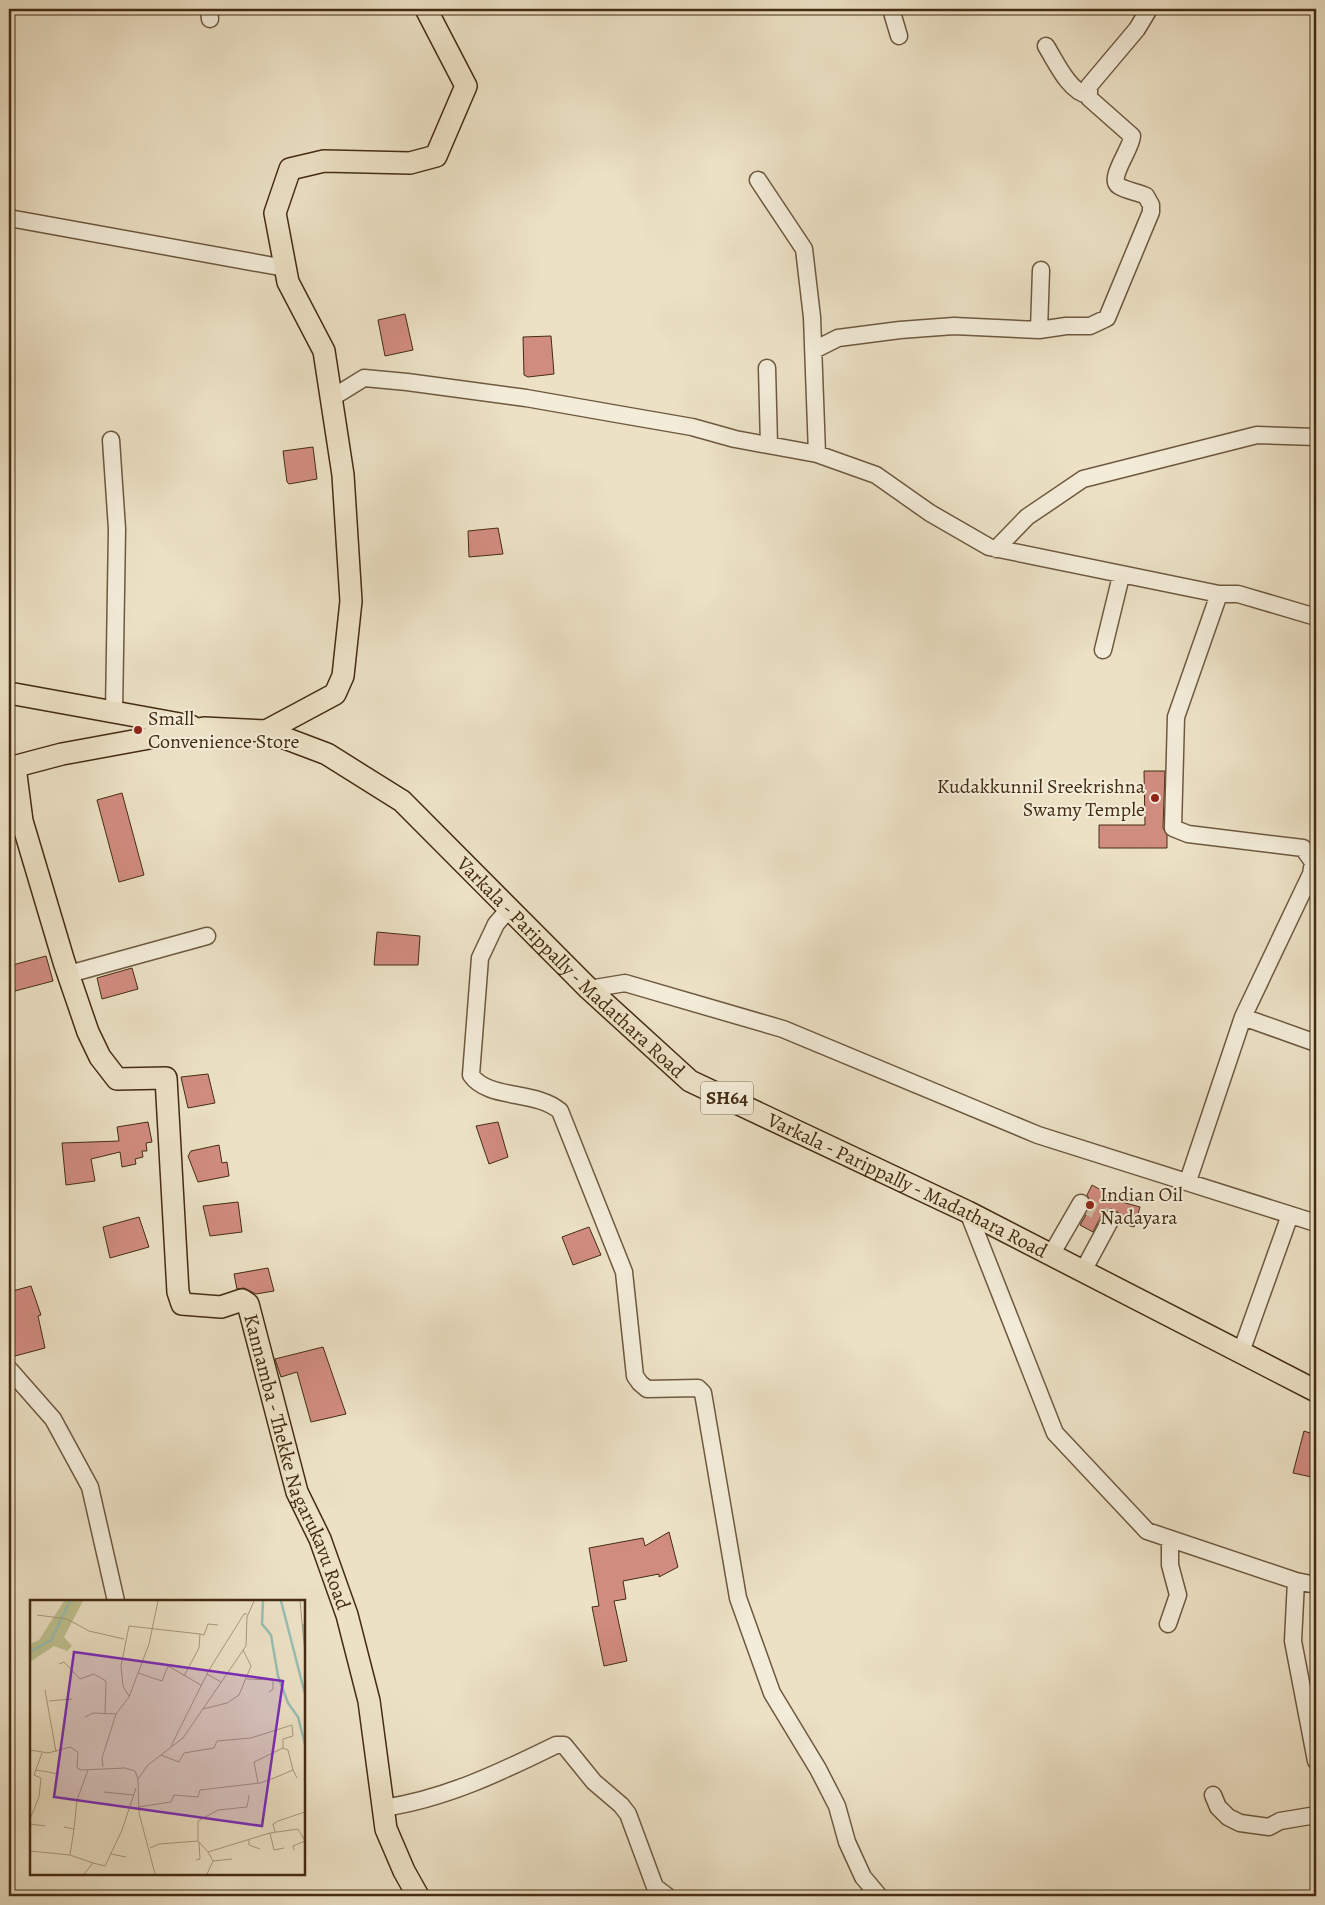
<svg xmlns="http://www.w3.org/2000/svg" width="1325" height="1905" font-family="Alegreya,serif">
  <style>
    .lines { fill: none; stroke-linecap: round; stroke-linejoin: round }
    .stream { stroke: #778473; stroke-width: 5 }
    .building { fill: #d18c80; stroke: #442c12 }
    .minor-tunnel { stroke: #cabda1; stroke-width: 16; stroke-dasharray: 16 8; stroke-linecap: butt }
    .minor-casing { stroke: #6e593f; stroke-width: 19 }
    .major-casing { stroke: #442c12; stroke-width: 24 }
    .minor { stroke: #f3ecd9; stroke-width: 16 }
    .major { stroke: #ece1c5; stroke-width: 21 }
    .poi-dot { fill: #8f2418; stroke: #f3ecd9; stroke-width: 2 }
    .labels { text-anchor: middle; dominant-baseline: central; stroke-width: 4; stroke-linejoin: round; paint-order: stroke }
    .shield { fill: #f3ecd9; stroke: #78664e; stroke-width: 1 }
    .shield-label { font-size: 19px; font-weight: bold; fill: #442c12 }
    .poi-label { font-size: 20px; fill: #442c12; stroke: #f3ecd9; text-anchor: start }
    .street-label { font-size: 20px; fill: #442c12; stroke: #f3ecd9 }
    .inset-river { fill: none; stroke: #99beb4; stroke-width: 2.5 }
    .inset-road { fill: none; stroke: #a9997d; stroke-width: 1 }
    .view { fill: #7b2cbf; fill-opacity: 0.15; stroke: #7b2cbf; stroke-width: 2.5 }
    .inset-edge { fill: none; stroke: #442c12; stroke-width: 2.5 }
  </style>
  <rect width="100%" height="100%" fill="#ece1c5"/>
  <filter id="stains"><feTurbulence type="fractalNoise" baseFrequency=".004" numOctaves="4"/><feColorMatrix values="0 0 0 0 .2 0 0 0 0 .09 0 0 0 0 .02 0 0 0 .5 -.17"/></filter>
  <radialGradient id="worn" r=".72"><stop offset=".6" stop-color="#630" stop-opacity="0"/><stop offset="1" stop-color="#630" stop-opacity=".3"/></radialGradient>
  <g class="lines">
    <!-- stream -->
    <path class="stream" d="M 1314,1896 L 1316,1895"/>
  </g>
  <!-- building -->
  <path class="building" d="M 405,314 L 413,350 L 385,356 L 378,320 Z
    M 551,336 L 554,374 L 528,377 L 524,375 L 523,337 Z
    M 313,447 L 317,479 L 289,484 L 287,482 L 283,451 Z
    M 498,528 L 503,554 L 469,557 L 468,531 Z
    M 1144,771 L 1165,771 L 1163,828 L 1167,835 L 1167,848 L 1099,848 L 1099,825 L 1145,825 Z
    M 122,793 L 144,875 L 119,882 L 97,800 Z
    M 377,932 L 420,936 L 418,965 L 374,965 Z
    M 46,956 L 53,981 L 15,991 L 9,966 Z
    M 132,968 L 138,989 L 102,999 L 97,978 Z
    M 208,1074 L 215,1103 L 188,1108 L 181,1077 Z
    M 148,1122 L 152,1142 L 146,1143 L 147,1151 L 142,1151 L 143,1157 L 135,1159 L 136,1164 L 122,1167 L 120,1152 L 91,1159 L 95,1181 L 66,1185 L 62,1143 L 119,1141 L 117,1127 Z
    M 498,1122 L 508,1157 L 489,1164 L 476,1126 Z
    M 219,1145 L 222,1163 L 227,1162 L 229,1176 L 198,1182 L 188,1156 L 191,1151 Z
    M 1092,1185 L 1122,1202 L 1140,1207 L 1134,1227 L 1120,1223 L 1119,1213 L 1111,1209 L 1102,1214 L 1093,1232 L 1080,1225 L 1090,1208 L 1091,1203 L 1087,1195 Z
    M 238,1202 L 242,1232 L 210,1236 L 203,1206 Z
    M 139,1217 L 149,1247 L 110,1258 L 103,1227 Z
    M 589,1227 L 601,1255 L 573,1265 L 562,1237 Z
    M 268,1268 L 274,1291 L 256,1294 L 244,1288 L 237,1289 L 234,1274 Z
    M 31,1286 L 41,1315 L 38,1316 L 45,1348 L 15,1356 L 9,1339 L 9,1292 Z
    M 323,1347 L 346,1414 L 311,1422 L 297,1372 L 281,1377 L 275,1359 Z
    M 1304,1431 L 1316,1435 L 1316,1478 L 1293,1473 Z
    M 669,1532 L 678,1567 L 659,1577 L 659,1574 L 623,1581 L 626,1599 L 614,1601 L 627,1661 L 604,1666 L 592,1607 L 599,1606 L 589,1548 L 643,1538 L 645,1546 Z"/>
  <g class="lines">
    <!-- minor-tunnel -->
    <path class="minor-tunnel" d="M 1081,1203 L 1111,1219"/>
    <!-- minor casing -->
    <g class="minor-casing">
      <path id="minor" d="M 209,9 L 210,19
        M 891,9 L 899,36
        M 1046,46 C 1055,60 1069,92 1088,95
        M 758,180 L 804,249 L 812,317 L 817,454
        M 9,218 L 285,268
        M 1039,330 L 1041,270
        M 814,350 L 838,338 L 900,330 L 954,326 L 1039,330 L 1066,326 L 1090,326 L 1107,318 L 1151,212 L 1151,205 L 1146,196 C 1138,192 1127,191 1119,186 C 1107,179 1132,148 1132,136 L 1089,98 L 1089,86 L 1137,29 L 1149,9
        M 767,368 L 769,445
        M 330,399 L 364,378 L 407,382 L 526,398 L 617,414 L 692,427 L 735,439 L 817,454 L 876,475 L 930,513 L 989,547 L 1219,594 L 1238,594 L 1316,617
        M 111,440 L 117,529 L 114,712
        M 996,549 L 1027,517 L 1083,479 L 1257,435 L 1316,437
        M 1103,650 L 1121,576
        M 509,909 L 496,924 L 480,958 L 471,1075 C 488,1100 536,1090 560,1111 L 624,1272 L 635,1376 L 640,1383 L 647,1389 L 698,1388 L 703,1393 L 738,1598 L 772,1693 L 818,1769 L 837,1806 L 847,1842 L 863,1877 L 879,1896
        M 69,974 L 207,936
        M 589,989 L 625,983 L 783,1029 L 1038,1135 L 1316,1223
        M 1243,1017 L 1316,1043
        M 1188,1181 L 1243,1017 L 1311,874 L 1313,862 L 1303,848 L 1188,834 L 1173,828 L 1176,717 L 1219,594
        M 968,1212 L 1055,1433 L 1147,1531 L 1296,1581 L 1316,1585
        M 1051,1255 L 1081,1203
        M 1083,1271 L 1111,1219
        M 1241,1352 L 1290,1215
        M 9,1369 L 53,1419 L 90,1487 L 116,1601
        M 1296,1581 L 1293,1641 L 1316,1761
        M 1168,1624 L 1178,1595 L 1170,1565 L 1170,1539
        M 1213,1795 L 1218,1807 L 1228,1817 L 1240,1823 L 1269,1827 L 1280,1821 L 1316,1815
        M 383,1808 C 445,1799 501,1772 556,1745 L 564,1745 L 594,1782 L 621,1805 L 628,1814 L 655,1887 L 667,1896"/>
    </g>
    <!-- major casing -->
    <g class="major-casing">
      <g id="major">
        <path d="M 9,693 L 191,726"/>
        <path d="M 266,731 L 335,694 L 343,676 L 351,601 L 343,475 L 324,351 L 288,282 L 275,213 L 290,169 L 324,161 L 410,163 L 436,156 L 466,86 L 426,9"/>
        <path id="s1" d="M 15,767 L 22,821 L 64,962 L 88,1032 L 100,1057 L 117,1079 L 166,1078 L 178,1292 L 182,1304 L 221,1307 L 242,1300 L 248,1304 L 297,1492 L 320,1539 L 347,1615 L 369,1701 L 386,1829 L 404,1871 L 418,1896"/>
        <path id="s2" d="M 9,768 L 62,754 L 204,728 L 266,731 L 327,754 L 402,801 L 589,989 L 690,1081 L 968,1212 L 1316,1391"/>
      </g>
    </g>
    <!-- minor -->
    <use href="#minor" class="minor"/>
    <!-- major -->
    <use href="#major" class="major"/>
  </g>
  <!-- markers -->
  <g class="poi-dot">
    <circle cx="138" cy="730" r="5"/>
    <circle cx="1155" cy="798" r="5"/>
    <circle cx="1090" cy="1205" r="5"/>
  </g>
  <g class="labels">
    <!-- shield labels -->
    <rect class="shield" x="701" y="1081.5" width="52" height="33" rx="4"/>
    <g class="shield-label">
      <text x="727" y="1098">SH64</text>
    </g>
    <!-- poi labels -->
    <g class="poi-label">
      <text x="148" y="718">Small<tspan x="148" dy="23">Convenience Store</tspan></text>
      <text x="1145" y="786" text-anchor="end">Kudakkunnil Sreekrishna<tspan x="1145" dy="23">Swamy Temple</tspan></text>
      <text x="1100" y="1194">Indian Oil<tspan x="1100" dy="23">Nadayara</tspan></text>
    </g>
    <!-- street labels -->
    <g class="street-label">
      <text stroke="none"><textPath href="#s2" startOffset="652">Varkala - Parippally - Madathara Road</textPath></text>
      <text stroke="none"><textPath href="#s2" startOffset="1058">Varkala - Parippally - Madathara Road</textPath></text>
      <text stroke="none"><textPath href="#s1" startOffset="841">Kannamba - Thekke Nagarukavu Road</textPath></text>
    </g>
  </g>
  <!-- overview -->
  <g transform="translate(30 1600)">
    <rect width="275" height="275" fill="#ece1c5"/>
    <path d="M 34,1 L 53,1 L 34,37 L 42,46 L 37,51 L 24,46 L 0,62 L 0,44 L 9,40 Z" fill="#bec190"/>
    <path class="inset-river" d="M 233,1 L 232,24 L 241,35 L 248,76 L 258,103 L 268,117 L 275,144M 251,1 L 275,94M 273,24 L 275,39M 0,52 L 21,40 L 40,1"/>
    <path class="inset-road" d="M 270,1 L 275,54M 7,15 L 37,19 L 59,31 L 94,39M 170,34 L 174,35 L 178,24 L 188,25M 29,64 L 34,62 L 50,79 L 64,74 L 76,81 L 75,113M 108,73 L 132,81 L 138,66 L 171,85M 177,74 L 191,82M 217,79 L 243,80 L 243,89 L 239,92M 15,90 L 26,152M 99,96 L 93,86 L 91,66 L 99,26 L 170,34 L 169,48 L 154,76M 19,101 L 42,99M 173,109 L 197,103 L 209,95 L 221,66 L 213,50M 55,117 L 63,113 L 86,114M 141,146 L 179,70 L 214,14 L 217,14M 253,148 L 258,150 L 263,170M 0,150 L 18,153 L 40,147 L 48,152 L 47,168 L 51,170 L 95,168 L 105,171 L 108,179M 131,155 L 149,162 L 154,153 L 184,148 L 187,141 L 221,138 L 262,125 L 263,136 L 253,139 L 253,148 L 224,162 L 228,183M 73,167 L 72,158 L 86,114 L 99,97 L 119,44 L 128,1M 6,170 L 29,174M 244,178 L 263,170 L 267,178M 74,192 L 103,195M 35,198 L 47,200 L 44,229M 47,200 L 58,170M 108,207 L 141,202 L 144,195 L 168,197 L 170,190 L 230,183 L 244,178M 0,219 L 9,197 L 11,178 L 4,175 L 12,153M 0,224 L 15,226M 34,227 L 44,229 L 40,255M 245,232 L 243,224 L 248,221 L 275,212M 240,233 L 244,250 L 254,248M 219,240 L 219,245 L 230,249M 168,241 L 178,252 L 240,233 L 268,229 L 275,241M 120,248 L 129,244 L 168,241 L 168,221 L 188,210 L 217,207 L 219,195M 264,250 L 263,246 L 275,241M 0,251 L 40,255 L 63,263M 81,254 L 96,257M 166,260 L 170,259 L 169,242M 183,261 L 202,259M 54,274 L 63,263 L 75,266 L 92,230 L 106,188M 125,274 L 109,213 L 108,179 L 118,165 L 153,138 L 216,46 L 217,17 L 224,1M 177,274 L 183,261 L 178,252"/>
    <path class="view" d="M 44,52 L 253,81 L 232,226 L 24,197 Z"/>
    <rect width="275" height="275" class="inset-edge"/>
  </g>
  <!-- margin -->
  <rect width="1325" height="1905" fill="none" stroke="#ece1c5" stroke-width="30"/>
  <rect x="10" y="10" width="1305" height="1885" fill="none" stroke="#442c12" stroke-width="2.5"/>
  <rect x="15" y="15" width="1295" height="1875" fill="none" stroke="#442c12"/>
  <rect width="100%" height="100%" filter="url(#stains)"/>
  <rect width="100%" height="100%" fill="url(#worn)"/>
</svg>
